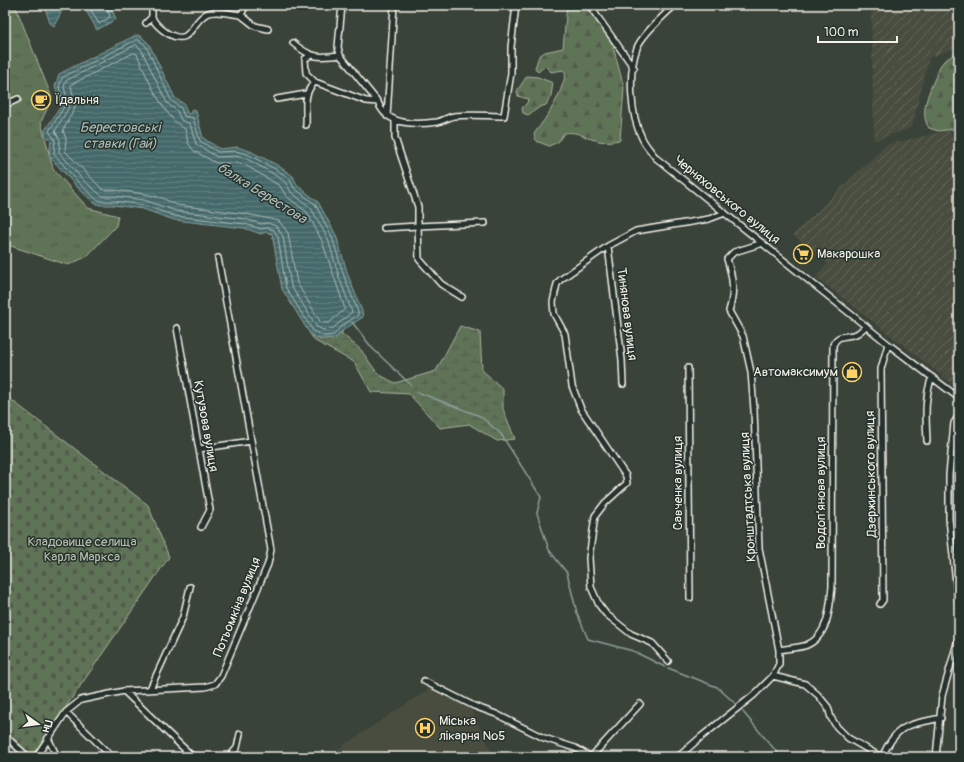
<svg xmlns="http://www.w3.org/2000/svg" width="964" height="762" font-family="Pangolin,sans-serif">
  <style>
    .built { fill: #484e41 }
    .industrial { fill: url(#industrial-furrows) }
    .forest { fill: url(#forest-firs); stroke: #aab29f }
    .wetland { fill: url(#wetland-marsh); stroke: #aab29f }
    .cemetery { fill: url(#cemetery-stones); stroke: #aab29f }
    .park { fill: url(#park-tufts); stroke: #aab29f }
    .water { fill: url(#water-rules); stroke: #8b9f9c }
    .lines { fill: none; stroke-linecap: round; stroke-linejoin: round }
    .shore { stroke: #aebbb6; stroke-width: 1 }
    .stream { stroke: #8b9f9c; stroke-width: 1.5 }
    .street-casing { stroke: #f4f1e8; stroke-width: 8 }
    .street { stroke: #26332d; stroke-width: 5 }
    .labels { text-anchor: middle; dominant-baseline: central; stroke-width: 3; stroke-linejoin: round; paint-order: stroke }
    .poi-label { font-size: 13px; fill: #f4f1e8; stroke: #26332d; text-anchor: start }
    .street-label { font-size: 13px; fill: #f4f1e8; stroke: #26332d }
    .park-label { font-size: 13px; fill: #b8bfae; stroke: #26332d }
    .water-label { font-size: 14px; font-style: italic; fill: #aebbb6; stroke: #26332d }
  </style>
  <defs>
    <pattern id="industrial-furrows" width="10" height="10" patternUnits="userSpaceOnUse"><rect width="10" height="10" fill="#484e41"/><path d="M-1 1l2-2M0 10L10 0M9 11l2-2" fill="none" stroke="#63685c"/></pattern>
    <pattern id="forest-firs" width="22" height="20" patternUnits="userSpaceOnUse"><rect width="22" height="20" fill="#5f7356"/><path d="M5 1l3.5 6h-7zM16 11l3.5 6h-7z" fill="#535b4d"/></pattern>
    <pattern id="wetland-marsh" width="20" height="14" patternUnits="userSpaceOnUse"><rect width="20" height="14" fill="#5f7356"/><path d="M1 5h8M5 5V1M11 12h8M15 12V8" fill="none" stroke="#535b4d"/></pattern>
    <pattern id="cemetery-stones" width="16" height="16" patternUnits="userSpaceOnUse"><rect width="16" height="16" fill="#5f7356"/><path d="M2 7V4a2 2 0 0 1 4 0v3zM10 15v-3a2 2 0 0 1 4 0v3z" fill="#535b4d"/></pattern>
    <pattern id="park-tufts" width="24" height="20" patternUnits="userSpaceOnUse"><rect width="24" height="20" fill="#5f7356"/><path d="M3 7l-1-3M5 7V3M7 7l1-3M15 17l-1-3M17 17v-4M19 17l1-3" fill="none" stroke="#535b4d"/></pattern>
    <pattern id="water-rules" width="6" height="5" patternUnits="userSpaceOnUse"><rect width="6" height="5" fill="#45696a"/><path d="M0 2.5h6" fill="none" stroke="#607f7f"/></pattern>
  </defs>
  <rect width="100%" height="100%" fill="#3a4339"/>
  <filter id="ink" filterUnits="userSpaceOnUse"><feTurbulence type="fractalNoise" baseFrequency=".025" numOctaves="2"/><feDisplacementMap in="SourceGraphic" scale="8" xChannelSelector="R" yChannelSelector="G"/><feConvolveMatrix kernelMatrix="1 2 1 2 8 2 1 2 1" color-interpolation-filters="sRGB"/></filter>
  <g filter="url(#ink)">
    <!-- built -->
    <path class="built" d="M 432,687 L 470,707 L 494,757 L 334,757 L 338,749 Z"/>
    <!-- industrial -->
    <path class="industrial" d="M 871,5 L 959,5 L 959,46 L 929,58 L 912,127 L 874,141 Z
      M 950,130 L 959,157 L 959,389 L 816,277 L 828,263 L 793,235 L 886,145 Z"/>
    <!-- forest -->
    <path class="forest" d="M 567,5 L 589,5 L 610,35 L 624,88 L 620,140 C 612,141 603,143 595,140 C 582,137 580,131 564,133 L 558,142 L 549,146 L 536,141 L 534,134 C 549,114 560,98 566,73 L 563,70 L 551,72 L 545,66 L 538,72 L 535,68 L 539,56 L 545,52 L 563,48 Z
      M 959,51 L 959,141 L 957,131 L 954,129 L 938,131 L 929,128 C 917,110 933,85 940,66 L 944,61 Z
      M 527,76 L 538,77 L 553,83 L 551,96 L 546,105 L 540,107 L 528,115 L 523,113 L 522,108 L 527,103 L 528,99 L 518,96 L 517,91 Z"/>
    <!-- wetland -->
    <path class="wetland" d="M 460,326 L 480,332 L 482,370 L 503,389 L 503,409 L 515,439 L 497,441 L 469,424 L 440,428 L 409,394 L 371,392 L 354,362 L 315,341 L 310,334 C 316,338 322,341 329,338 L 334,340 L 342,331 L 342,334 L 361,350 L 378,374 L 395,383 L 436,371 Z"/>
    <!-- cemetery -->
    <path class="cemetery" d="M 5,395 L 148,505 L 169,557 L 32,756 L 5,733 Z"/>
    <!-- park -->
    <path class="park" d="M 5,5 L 15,5 L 52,98 L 41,122 L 53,169 L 88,208 L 118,216 L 116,226 L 86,257 L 68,265 L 5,244 Z"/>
    <!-- water -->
    <path class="water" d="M 44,5 L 68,5 L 64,7 L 54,26 L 50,23 Z
      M 83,5 L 110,5 L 116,19 L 97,30 Z
      M 136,35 L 141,36 L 149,44 L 175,98 L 184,104 L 187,113 L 190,114 L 192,109 L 196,111 L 203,138 L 220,149 L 237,147 L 250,151 L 277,165 L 293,176 L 297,185 L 318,202 L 336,235 L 348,275 L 362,311 L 363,317 L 342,331 L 334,340 L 329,338 C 322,341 316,338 310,334 L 282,289 L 272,234 L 266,232 L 261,234 L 244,228 L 174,220 L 143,209 L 113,205 L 100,205 L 94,203 L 76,186 L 49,156 L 51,141 L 45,135 L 45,130 L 61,106 L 55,87 L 59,74 Z"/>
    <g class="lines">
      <!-- shore -->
      <path class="shore" d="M 88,5 L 99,24 L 110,17 L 106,5
        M 136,40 L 139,40 L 146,46 L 171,100 L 181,108 L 184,116 L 193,118 L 200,141 L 218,152 L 236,151 L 249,155 L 275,169 L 289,178 L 294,188 L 315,204 L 332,237 L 344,276 L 358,312 L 358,315 L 340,327 L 334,335 L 324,336 L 313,331 L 286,288 L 278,237 L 274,230 L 267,228 L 261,229 L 245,224 L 175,216 L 143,205 L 114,201 L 101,201 L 96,199 L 79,183 L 54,154 L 55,140 L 49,131 L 64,107 L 59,87 L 62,78 Z
        M 136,45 L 141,49 L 167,103 L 177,111 L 181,120 L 190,124 L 196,144 L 217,157 L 236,156 L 247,159 L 272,173 L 285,182 L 291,192 L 311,208 L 328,239 L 339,277 L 352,312 L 332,329 L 323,330 L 317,327 L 291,286 L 283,236 L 276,226 L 268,223 L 261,224 L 245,219 L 176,211 L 144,200 L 114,196 L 102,196 L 83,180 L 59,152 L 60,140 L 55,131 L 69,107 L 64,87 L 66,81 Z
        M 134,53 L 137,54 C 146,76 164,118 185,129 L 188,143 L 194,151 L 216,163 L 235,163 L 245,165 L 280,186 L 286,196 L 307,212 L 322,241 L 345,309 L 329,323 L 321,323 L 297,283 L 288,233 L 279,221 L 247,214 L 177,205 L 162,198 L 145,194 L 115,190 L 103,190 L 65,151 L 66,139 L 63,130 L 75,108 L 71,85 Z"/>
      <!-- stream -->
      <path class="stream" d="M 352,322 L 372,348 L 411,385
        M 417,392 L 480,416 L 501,434 L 541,497 L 537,513 L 549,550 L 567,573 L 577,613 L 588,639 L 633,651 L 665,667
        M 668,668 L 717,687 L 737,705
        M 743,712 L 781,757"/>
      <!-- street casing -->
      <g class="street-casing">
        <path id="street" d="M 246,5 L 241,15 L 255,26 L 268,29
          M 342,5 L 338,47 L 340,55 L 378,102 C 386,126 416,125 437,122 C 443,121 448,117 454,116 C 470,114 488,116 504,116 L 511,73 L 511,47 L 516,5
          M 589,5 L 634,68
          M 675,5 C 665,14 641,36 637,48 C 628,72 630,115 642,138 C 645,145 651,151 656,158 L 888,344 L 959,398
          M 152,17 C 154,23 161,29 167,33 C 192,47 189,24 206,14 C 215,9 231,14 241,15
          M 146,23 L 152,17 L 152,5
          M 293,43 C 311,58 318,58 340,55
          M 315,82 L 366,101 L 378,102
          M 277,99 L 306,94
          M 5,105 L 18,99
          M 387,116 L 394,5
          M 395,120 L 395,138 L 418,207 L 418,226 L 485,223
          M 306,125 C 307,108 302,94 315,82 L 306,73 L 305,59 L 311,55
          M 384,228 L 418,226 L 419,259 L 441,284 L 462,297
          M 608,246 L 622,360 L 623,384
          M 177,328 L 210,510 L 201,527
          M 688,368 L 690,598
          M 959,415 L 954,423 L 949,475 L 949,519 L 959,611
          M 927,441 C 926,419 924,398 932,377
          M 199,449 L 251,441
          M 880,604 L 883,600 L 881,369 L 888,344
          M 779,650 C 788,648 800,648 807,645 C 829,635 830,606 832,586 L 833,345 C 838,333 846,338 856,334 C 859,333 863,329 866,326
          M 668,661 L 652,643 L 631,634 L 606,614 L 599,605 L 591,587 L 589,558 L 595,516 L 605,503 L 627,483 L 626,476 L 581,409 L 572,386 L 565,334 L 554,314 L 553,302 L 557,284 L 560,280 L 608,246 L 636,231 L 709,219 L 725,213
          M 773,676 L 805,684 L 818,695 L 828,707 L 831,718 L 837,727 L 848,738 L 881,757
          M 424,681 L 474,706 L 496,714 L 544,738 L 575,748 L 591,757
          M 150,689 L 183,617 L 190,587
          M 124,691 L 193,757
          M 66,712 L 112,757
          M 5,736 L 28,757
          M 48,738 L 57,757
          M 36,757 L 66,712 L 81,700 L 124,691 L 205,687 L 215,684 L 221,676 L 268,564 L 271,550 L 218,258
          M 229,757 L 237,748 L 240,734
          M 591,757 L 640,704
          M 678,757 L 701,737 L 754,695 L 773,676 L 779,664 L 779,650 L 759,548 L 754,410 L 751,372 L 743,336 L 729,311 C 735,292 733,278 727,259 L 734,252 L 763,243
          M 882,757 C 897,724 907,725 941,718
          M 936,757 L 942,696 L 959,636"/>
      </g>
      <!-- street -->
      <use href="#street" class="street"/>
    </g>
  </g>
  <!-- icons -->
  <defs>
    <g id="cafe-ring" transform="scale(1)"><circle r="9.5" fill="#26332d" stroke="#ffd166" stroke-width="1.5"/><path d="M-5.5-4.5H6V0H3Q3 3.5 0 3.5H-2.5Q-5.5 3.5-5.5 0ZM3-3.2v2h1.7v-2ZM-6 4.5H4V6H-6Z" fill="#ffd166"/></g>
    <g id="supermarket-ring" transform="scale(1)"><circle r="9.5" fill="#26332d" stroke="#ffd166" stroke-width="1.5"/><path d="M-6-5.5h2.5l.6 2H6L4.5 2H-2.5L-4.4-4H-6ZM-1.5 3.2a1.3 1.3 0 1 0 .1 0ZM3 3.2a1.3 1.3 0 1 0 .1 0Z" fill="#ffd166"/></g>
    <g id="shop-ring" transform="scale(1)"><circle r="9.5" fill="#26332d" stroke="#ffd166" stroke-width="1.5"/><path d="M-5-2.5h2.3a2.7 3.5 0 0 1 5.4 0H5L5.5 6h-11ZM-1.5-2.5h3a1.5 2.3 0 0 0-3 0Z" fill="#ffd166"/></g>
    <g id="hospital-ring" transform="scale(1)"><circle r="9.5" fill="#26332d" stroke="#ffd166" stroke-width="1.5"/><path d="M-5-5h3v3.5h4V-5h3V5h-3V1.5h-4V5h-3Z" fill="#ffd166"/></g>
  </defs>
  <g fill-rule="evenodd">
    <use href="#cafe-ring" x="41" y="100"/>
    <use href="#supermarket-ring" x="803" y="254"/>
    <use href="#shop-ring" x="852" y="372"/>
    <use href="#hospital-ring" x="425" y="728"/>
  </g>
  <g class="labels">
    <!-- poi labels -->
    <g class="poi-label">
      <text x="55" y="100">Їдальня</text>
      <text x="817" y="254">Макарошка</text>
      <text x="838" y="372" text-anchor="end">Автомаксимум</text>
      <text x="439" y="721">Міська<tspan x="439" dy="15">лікарня №5</tspan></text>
    </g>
    <!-- street labels -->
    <g class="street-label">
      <text transform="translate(727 200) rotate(39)">Черняховського вулиця</text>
      <text transform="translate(627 314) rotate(83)">Тинянова вулиця</text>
      <text transform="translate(206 426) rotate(80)">Кутузова вулиця</text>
      <text transform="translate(871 474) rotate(-91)">Дзержинського вулиця</text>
      <text transform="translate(678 483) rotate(-90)">Савченка вулиця</text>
      <text transform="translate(821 493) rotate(-90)">Водоп’янова вулиця</text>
      <text transform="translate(748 497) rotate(-93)">Кронштадтська вулиця</text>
      <text transform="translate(237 607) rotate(-68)">Потьомкіна вулиця</text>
    </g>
    <!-- park labels -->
    <g class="park-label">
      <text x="82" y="542">Кладовище селища<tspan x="82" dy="15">Карла Маркса</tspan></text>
    </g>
    <!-- water labels -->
    <g class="water-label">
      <text x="120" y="127">Берестовські<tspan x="120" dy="16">ставки (Гай)</tspan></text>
      <text transform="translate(262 193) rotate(32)">балка Берестова</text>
    </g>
  </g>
  <!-- margin -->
  <rect width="964" height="762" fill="none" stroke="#26332d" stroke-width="20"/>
  <rect x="10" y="10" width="944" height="742" fill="none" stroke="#f4f1e8" stroke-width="1.5" filter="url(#ink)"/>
  <!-- north arrow -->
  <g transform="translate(38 724) rotate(104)" stroke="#26332d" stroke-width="3" paint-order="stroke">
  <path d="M0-3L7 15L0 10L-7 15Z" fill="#f4f1e8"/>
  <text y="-6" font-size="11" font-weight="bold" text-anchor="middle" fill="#f4f1e8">Пн</text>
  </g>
  <!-- scale -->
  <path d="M818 36v6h79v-6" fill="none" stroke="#f4f1e8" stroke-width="2"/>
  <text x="824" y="36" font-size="12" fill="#f4f1e8" stroke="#26332d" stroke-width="3" paint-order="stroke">100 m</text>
</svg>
